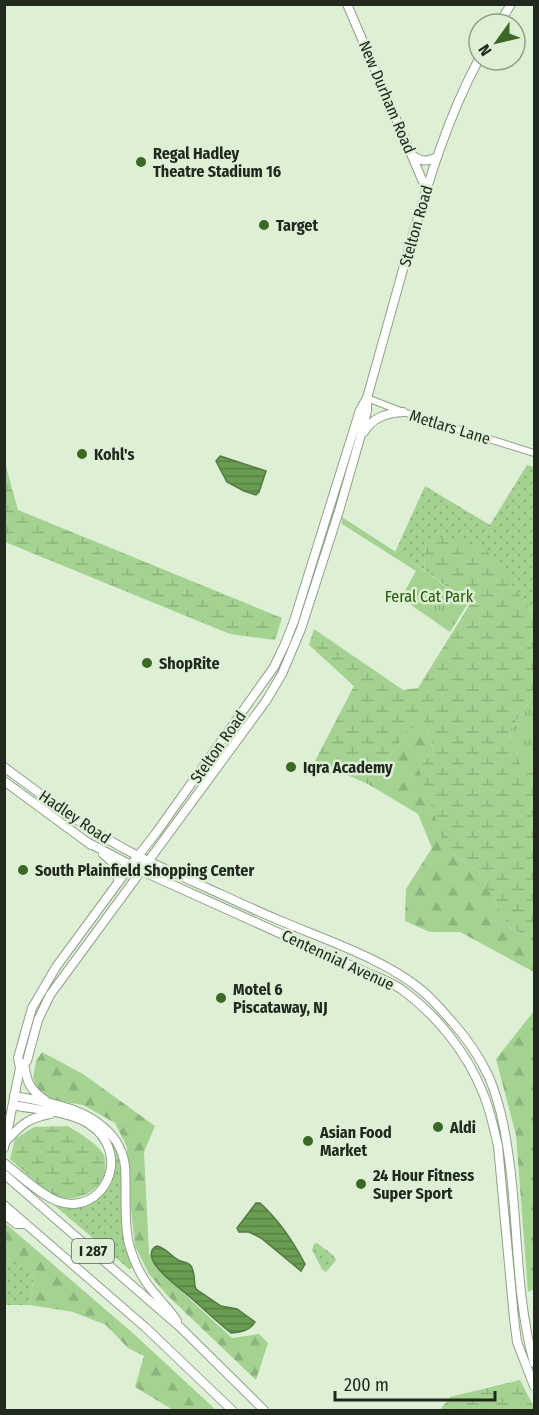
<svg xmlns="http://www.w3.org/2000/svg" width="539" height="1415" font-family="'Fira Sans Condensed',sans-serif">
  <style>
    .grass { fill: url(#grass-dots) }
    .forest { fill: url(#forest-firs) }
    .wetland { fill: url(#wetland-marsh) }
    .park { fill: url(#park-tufts) }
    .water { fill: url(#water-rules); stroke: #537a42; stroke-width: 1.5 }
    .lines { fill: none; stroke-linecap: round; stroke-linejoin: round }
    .minor-casing { stroke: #90a189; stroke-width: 8 }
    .major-casing { stroke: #90a189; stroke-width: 10 }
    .highway-casing { stroke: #90a189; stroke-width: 10 }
    .minor { stroke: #fff; stroke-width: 6 }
    .major { stroke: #fff; stroke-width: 8 }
    .highway { stroke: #fff; stroke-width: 8 }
    .poi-dot { fill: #3c6826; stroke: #ddf0d5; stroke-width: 2 }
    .labels { text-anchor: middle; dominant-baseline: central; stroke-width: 5; stroke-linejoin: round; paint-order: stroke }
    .shield { fill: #ddf0d5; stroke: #596455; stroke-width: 1.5 }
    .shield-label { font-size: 15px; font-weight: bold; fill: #21281e }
    .street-label { font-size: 16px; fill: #21281e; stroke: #ddf0d5 }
    .poi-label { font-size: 16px; font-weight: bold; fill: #21281e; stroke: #ddf0d5; text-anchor: start }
    .park-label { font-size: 16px; fill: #275805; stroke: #ddf0d5 }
  </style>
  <defs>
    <pattern id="grass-dots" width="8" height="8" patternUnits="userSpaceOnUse" patternTransform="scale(1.5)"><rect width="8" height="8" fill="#a4d291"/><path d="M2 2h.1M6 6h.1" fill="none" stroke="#8db47d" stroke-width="1.8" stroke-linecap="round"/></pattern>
    <pattern id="forest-firs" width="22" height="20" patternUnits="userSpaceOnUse" patternTransform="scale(1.5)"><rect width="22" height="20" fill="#a4d291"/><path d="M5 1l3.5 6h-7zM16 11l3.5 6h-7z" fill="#8db47d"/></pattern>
    <pattern id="wetland-marsh" width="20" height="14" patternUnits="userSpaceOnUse" patternTransform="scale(1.5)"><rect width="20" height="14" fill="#a4d291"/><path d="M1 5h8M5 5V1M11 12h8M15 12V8" fill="none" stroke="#8db47d"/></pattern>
    <pattern id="park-tufts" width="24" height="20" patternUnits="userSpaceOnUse" patternTransform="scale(1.5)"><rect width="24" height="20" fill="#a4d291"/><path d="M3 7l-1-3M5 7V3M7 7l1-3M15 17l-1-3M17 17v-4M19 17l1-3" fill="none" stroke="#8db47d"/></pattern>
    <pattern id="water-rules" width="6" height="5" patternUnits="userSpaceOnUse" patternTransform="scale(1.5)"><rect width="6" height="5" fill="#699d52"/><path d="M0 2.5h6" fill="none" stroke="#568043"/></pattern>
  </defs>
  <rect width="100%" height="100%" fill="#ddf0d5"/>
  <!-- grass -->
  <path class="grass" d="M 527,465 L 534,467 L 534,611 L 426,541 L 424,570 L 395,552 L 425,486 L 490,525 Z
    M 114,1147 L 122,1167 L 133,1267 L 129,1269 L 54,1205 L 73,1208 L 95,1200 L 110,1185 L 116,1161 Z
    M 317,1243 L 333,1255 L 336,1260 L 327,1271 L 325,1272 L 322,1269 L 312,1250 L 314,1244 Z
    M 5,1258 L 9,1258 L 34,1272 L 30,1305 L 5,1305 Z"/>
  <!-- forest -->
  <path class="forest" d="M 423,718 L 434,752 L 446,850 L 478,871 L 509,927 L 524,935 L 534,937 L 534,972 L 460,932 L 430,932 L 405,921 L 406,889 L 432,848 L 418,814 L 368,784 L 408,732 Z
    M 534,1011 L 534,1289 L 528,1292 L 516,1135 L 496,1059 Z
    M 42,1052 L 83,1074 L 155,1126 L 144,1152 L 149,1254 L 156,1268 L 232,1338 L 259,1334 L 268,1343 L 256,1380 L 168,1296 L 149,1274 L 135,1246 L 129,1192 L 127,1147 L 115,1123 L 83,1105 L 53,1100 L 38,1090 L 33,1078 L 36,1061 Z
    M 5,1223 L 135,1335 L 216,1410 L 173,1410 L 135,1387 L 144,1356 L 128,1348 L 106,1325 L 73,1312 L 30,1305 L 34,1273 L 9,1258 L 5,1258 Z"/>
  <!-- wetland -->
  <path class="wetland" d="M 5,463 L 18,510 L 282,618 L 275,640 L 230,634 L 5,542 Z
    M 435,536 L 485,548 L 530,609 L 534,611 L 534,695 L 509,732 L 521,766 L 534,773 L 534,937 L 524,935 L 509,927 L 478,871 L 446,850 L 418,767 L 434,751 L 423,719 L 408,732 L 368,784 L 315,761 L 354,686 L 309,645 L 314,629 L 403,690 L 418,688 L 470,604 L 424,570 L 426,541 Z
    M 68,1126 C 80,1134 96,1142 104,1155 C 106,1159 105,1163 105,1168 C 105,1190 77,1203 57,1197 C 47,1193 20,1168 10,1159 L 15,1139 L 34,1127 Z
    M 520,1380 L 534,1407 L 534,1410 L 440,1410 L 450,1397 Z"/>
  <!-- park -->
  <path class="park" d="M 342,517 L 419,567 L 468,603 L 450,632 L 401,598 L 416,571 L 342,524 Z
    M 534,695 L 534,773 L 521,766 L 509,732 Z"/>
  <!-- water -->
  <path class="water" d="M 220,456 L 266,471 L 259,492 L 256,495 L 244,491 L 227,482 L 216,461 Z
    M 256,1203 L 260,1203 C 280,1221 293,1241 305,1264 L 301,1271 L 261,1238 L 249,1232 L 239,1232 L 237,1228 Z
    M 157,1246 C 166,1248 170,1255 178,1260 C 183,1263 188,1261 191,1266 C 195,1272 194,1280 195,1286 L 196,1289 L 221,1306 L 237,1309 L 255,1322 C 250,1331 240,1332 231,1333 C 217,1322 205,1310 191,1298 C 180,1288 165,1278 156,1266 C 151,1259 148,1250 157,1246 Z"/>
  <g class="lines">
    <!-- minor casing -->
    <g class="minor-casing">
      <path id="minor" d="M 367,398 L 403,412 L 534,453"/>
    </g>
    <!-- major casing -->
    <g class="major-casing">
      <path id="major" d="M 347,4 L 426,189
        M 499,24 L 511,4
        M 412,155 C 421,162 427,162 437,157
        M 364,432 C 373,417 387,413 403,412
        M 4,767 C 47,799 89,831 136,855 C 155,865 175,873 194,882 C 223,895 252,909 281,921 C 326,940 390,961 426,994 C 436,1003 445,1014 454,1024 C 468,1040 480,1058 489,1077 C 502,1108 507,1141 511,1174 C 518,1237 517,1302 534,1363
        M 4,781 L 91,845
        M 87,842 L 142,871 L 372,975 C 382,979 392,983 401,989 C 437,1015 467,1053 483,1093 C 490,1110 494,1128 498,1146 L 514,1318 L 517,1342 L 534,1386
        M 103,854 C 113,862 119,868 118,882
        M 20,1068 L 27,1061 L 38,1020 L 50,995 L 266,701 L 282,674 L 301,629 L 339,511 L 360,438 L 367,411 L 367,398 C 381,348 395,298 409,248 C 428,183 447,118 479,59
        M 4,1148 L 20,1068 L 18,1058 L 32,1008 L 56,967 L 131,865 L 156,833 L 274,667 L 285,644 L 294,621 L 360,410 L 367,398"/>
    </g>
    <!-- highway casing -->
    <g class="highway-casing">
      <path id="highway" d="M 24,1064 C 27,1082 29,1089 45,1100
        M 14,1096 C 51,1103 93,1108 116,1141 C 121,1149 124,1157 125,1166 C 127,1192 123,1219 129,1244 C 134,1263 144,1282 157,1296 C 164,1305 171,1311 177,1321
        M 6,1141 C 21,1125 28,1118 50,1114
        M 4,1163 C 20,1175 39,1194 57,1201 C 102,1218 135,1155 89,1124 C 69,1111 36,1110 13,1105
        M 4,1174 L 181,1328 L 264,1410
        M 4,1205 L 145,1327 L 232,1410
        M 4,1214 L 16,1224 L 26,1224"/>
    </g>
    <!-- minor -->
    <use href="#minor" class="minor"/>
    <!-- major -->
    <use href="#major" class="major"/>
    <!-- highway -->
    <use href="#highway" class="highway"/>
  </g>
  <!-- markers -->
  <g class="poi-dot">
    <circle cx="141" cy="162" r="6"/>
    <circle cx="264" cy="225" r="6"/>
    <circle cx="82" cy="454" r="6"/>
    <circle cx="147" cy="663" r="6"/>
    <circle cx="291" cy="767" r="6"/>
    <circle cx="23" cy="870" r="6"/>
    <circle cx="221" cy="998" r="6"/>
    <circle cx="438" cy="1127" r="6"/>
    <circle cx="308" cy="1141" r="6"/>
    <circle cx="361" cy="1184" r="6"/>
  </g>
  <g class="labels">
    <!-- shield labels -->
    <rect class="shield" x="72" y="1239" width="42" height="24" rx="4.5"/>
    <g class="shield-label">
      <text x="93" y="1251">I 287</text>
    </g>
    <!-- street labels -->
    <g class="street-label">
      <text transform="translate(387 97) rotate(67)">New Durham Road</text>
      <text transform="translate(416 226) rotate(-74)">Stelton Road</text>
      <text transform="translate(450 427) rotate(17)">Metlars Lane</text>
      <text transform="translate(218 747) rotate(-55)">Stelton Road</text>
      <text transform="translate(75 817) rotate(34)">Hadley Road</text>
      <text transform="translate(338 960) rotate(25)">Centennial Avenue</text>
    </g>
    <!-- poi labels -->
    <g class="poi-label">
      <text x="153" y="153">Regal Hadley<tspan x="153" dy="18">Theatre Stadium 16</tspan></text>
      <text x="276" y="225">Target</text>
      <text x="94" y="454">Kohl's</text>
      <text x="159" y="663">ShopRite</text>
      <text x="303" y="767">Iqra Academy</text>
      <text x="35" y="870">South Plainfield Shopping Center</text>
      <text x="233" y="989">Motel 6<tspan x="233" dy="18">Piscataway, NJ</tspan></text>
      <text x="450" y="1127">Aldi</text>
      <text x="320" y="1132">Asian Food<tspan x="320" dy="18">Market</tspan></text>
      <text x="373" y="1175">24 Hour Fitness<tspan x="373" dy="18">Super Sport</tspan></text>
    </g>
    <!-- park labels -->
    <g class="park-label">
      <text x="429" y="596">Feral Cat Park</text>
    </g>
  </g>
  <!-- border -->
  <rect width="539" height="1415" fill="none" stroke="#21281e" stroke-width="12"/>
  <!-- north arrow -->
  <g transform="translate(497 42) rotate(236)"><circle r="28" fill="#ddf0d5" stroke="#92a08c" stroke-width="1.5"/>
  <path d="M0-4.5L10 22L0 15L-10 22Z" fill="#3c6826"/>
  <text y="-9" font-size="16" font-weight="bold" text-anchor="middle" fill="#21281e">N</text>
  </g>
  <!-- scale -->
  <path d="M335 1391v9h160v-9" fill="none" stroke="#21281e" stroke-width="3"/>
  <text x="344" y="1391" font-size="18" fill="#21281e" stroke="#ddf0d5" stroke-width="4.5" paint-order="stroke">200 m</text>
</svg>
